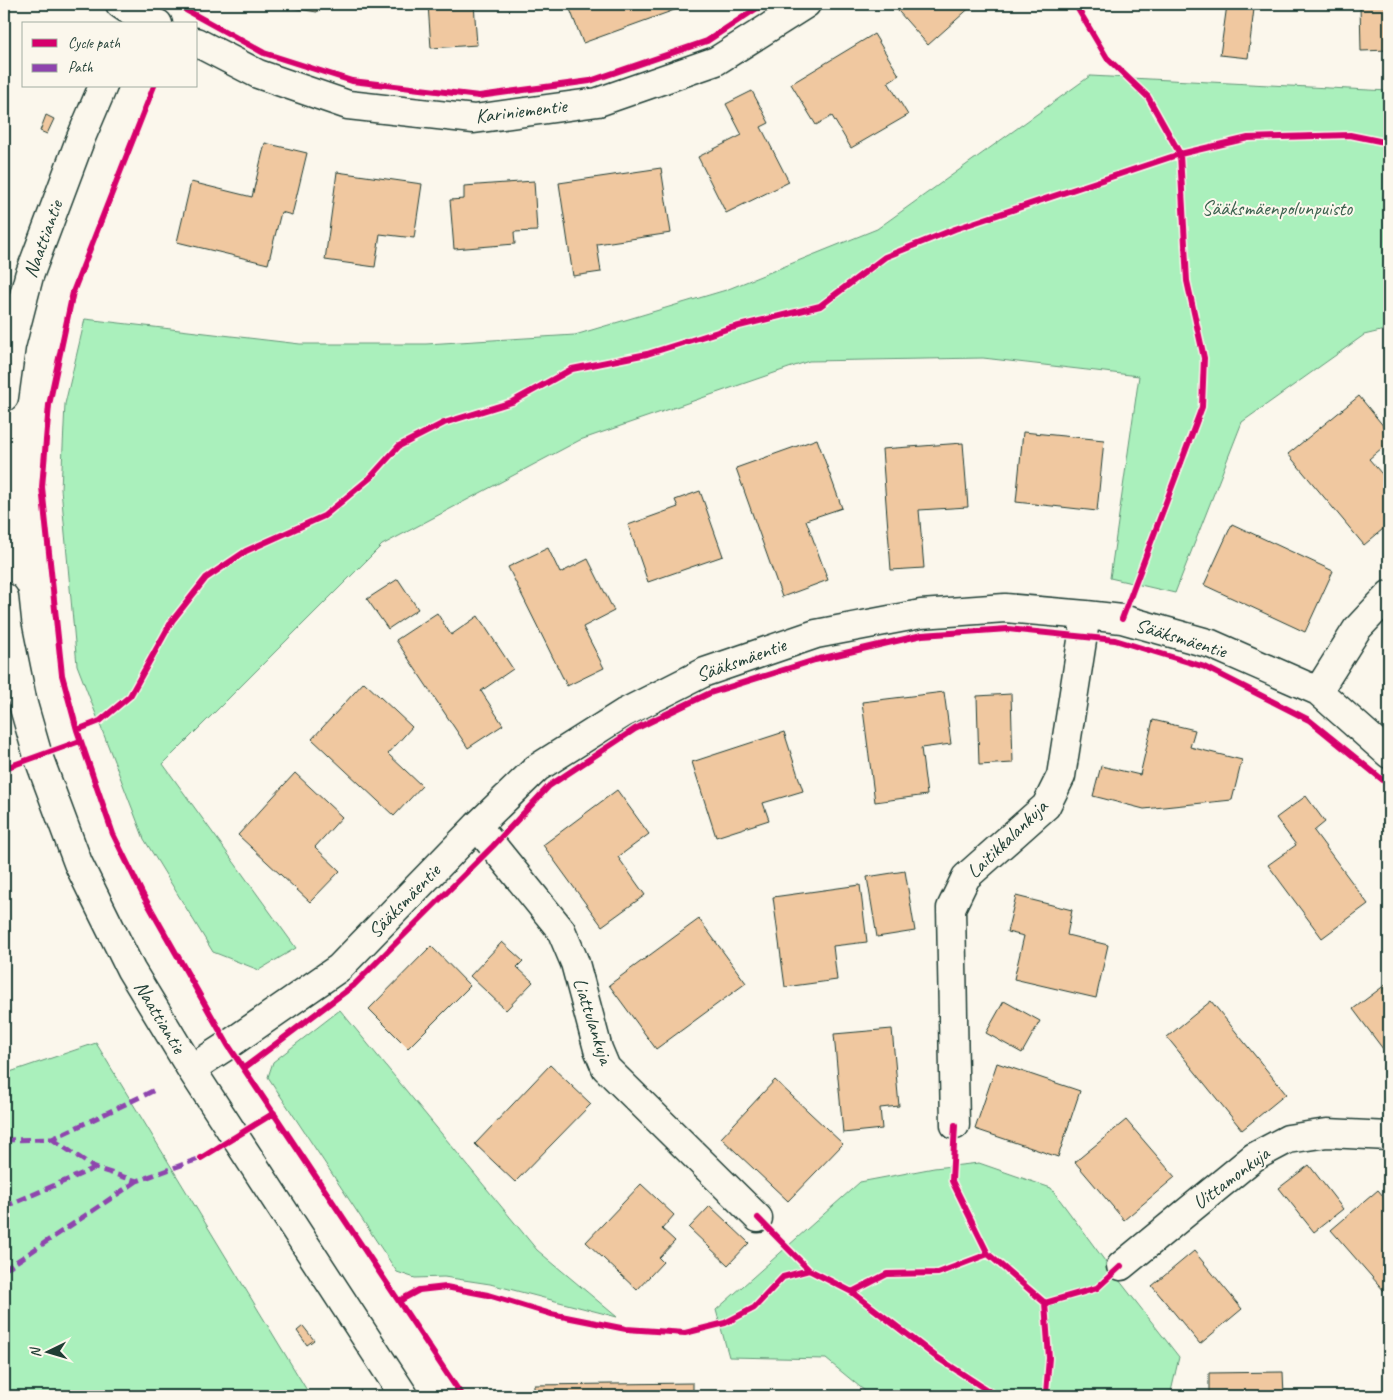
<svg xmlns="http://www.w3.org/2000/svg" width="1393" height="1400" font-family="Caveat,sans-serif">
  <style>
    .green { fill: #aaf0bc; stroke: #649678 }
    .building { fill: #f0c8a0; stroke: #1f3d34 }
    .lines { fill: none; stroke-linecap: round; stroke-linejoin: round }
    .minor-casing { stroke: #1f3d34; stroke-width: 31 }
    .minor { stroke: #fbf7ec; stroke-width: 28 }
    .quiet { stroke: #8e44ad; stroke-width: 5; stroke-dasharray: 10 5; stroke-linecap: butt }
    .cycleway-casing { stroke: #fbf7ec; stroke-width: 9 }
    .cycleway { stroke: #d6006c; stroke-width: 6 }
    .labels { text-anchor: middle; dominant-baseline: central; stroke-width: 4; stroke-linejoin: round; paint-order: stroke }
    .street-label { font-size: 20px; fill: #1f3d34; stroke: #fbf7ec }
    .park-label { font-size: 20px; fill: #3b614f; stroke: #fbf7ec }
  </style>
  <rect width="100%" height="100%" fill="#fbf7ec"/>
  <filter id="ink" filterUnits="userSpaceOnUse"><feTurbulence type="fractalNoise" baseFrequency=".02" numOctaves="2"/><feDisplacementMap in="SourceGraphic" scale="10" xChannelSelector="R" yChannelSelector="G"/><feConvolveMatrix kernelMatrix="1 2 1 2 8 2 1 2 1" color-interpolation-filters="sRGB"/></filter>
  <g filter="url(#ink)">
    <!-- green -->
    <path class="green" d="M 1090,76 L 1389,91 L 1389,329 L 1364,335 L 1242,422 L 1175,593 L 1110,578 L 1139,376 L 983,358 L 809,361 L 580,440 L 382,545 L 163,764 L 296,948 L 259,970 L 213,952 L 144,839 L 77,665 L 61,489 L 65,404 L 85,319 L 300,344 L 426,344 L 575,335 L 726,290 L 877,229 Z
      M 340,1010 L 537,1250 L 617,1317 L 490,1284 L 444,1277 L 415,1278 L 397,1272 L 268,1077 L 273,1062 Z
      M 96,1043 L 308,1392 L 313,1396 L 4,1396 L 4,1074 Z
      M 979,1163 L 1051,1188 L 1119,1280 L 1179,1357 L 1170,1396 L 871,1396 L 826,1359 L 729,1357 L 716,1310 L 860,1182 L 934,1168 Z"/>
    <!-- building -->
    <path class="building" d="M 279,4 L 318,4 L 317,12 L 279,6 Z
      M 428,4 L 474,4 L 477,45 L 431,48 Z
      M 568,4 L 691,4 L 583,43 Z
      M 892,4 L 974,4 L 928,45 Z
      M 1360,4 L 1389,4 L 1389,50 L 1361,51 Z
      M 1227,5 L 1254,9 L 1248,58 L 1220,55 Z
      M 874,34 L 899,75 L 888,82 L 908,115 L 851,148 L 832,116 L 816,125 L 791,84 Z
      M 752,91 L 769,123 L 761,127 L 789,182 L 726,213 L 698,157 L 742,135 L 726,104 Z
      M 46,115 L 54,119 L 47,134 L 40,131 Z
      M 265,143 L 307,153 L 292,215 L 281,212 L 268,264 L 177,242 L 191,182 L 252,197 Z
      M 661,168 L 671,233 L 597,244 L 601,272 L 573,276 L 559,183 Z
      M 337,172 L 422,184 L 414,238 L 380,234 L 375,267 L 325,260 Z
      M 534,181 L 537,231 L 514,232 L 515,244 L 454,249 L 450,200 L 464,199 L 464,186 Z
      M 1359,396 L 1389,433 L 1389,442 L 1369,459 L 1388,481 L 1389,480 L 1389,524 L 1364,545 L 1288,454 Z
      M 1023,432 L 1104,440 L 1097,511 L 1016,502 Z
      M 817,439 L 842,508 L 806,520 L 828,580 L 782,597 L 736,468 Z
      M 963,443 L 968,507 L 919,510 L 924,568 L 891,570 L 882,449 Z
      M 700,491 L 723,556 L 648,582 L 628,525 L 678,507 L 675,500 Z
      M 1232,524 L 1333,571 L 1305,632 L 1204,585 Z
      M 548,548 L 560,573 L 588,559 L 614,611 L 583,627 L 604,668 L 567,686 L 508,567 Z
      M 398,579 L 418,609 L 388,629 L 367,599 Z
      M 437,613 L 451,635 L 478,616 L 513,669 L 481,691 L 503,725 L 468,748 L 396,640 Z
      M 364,682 L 412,727 L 388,754 L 422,786 L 394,816 L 312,739 Z
      M 944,692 L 951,744 L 921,748 L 927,795 L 875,802 L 862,702 Z
      M 1011,694 L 1013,763 L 979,765 L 977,696 Z
      M 1153,720 L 1195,730 L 1190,747 L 1242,760 L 1232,800 L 1144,809 L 1093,796 L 1101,766 L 1140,775 Z
      M 784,732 L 803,791 L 763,803 L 769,820 L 716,837 L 692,762 Z
      M 295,773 L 342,817 L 315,847 L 340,871 L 310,902 L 238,835 Z
      M 617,790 L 649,834 L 618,857 L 645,895 L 602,926 L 543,845 Z
      M 1306,796 L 1325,822 L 1314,831 L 1368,904 L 1322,938 L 1268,865 L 1296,845 L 1276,818 Z
      M 905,871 L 915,931 L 877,937 L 867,877 Z
      M 860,885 L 867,942 L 833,946 L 837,980 L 785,987 L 773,897 Z
      M 1016,896 L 1072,910 L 1067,935 L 1108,945 L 1096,998 L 1014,979 L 1024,936 L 1007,932 Z
      M 699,919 L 746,983 L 656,1049 L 609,985 Z
      M 502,942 L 523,961 L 517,967 L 533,982 L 506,1010 L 470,976 Z
      M 431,946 L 470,986 L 408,1048 L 369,1009 Z
      M 1389,982 L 1389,1057 L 1353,1009 Z
      M 1004,1001 L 1040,1021 L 1022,1053 L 986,1033 Z
      M 1211,1001 L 1286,1094 L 1242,1130 L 1167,1037 Z
      M 892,1029 L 899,1106 L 880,1108 L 882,1129 L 843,1133 L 834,1034 Z
      M 997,1063 L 1080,1091 L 1058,1157 L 975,1129 Z
      M 550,1065 L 591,1104 L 515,1182 L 475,1144 Z
      M 775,1080 L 843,1144 L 788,1201 L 721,1138 Z
      M 1126,1120 L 1175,1177 L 1124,1220 L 1075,1162 Z
      M 1309,1165 L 1343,1209 L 1314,1232 L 1279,1188 Z
      M 641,1184 L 674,1215 L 662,1229 L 675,1241 L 659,1258 L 663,1262 L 637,1290 L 586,1242 Z
      M 1378,1190 L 1389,1203 L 1389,1289 L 1385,1292 L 1331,1230 Z
      M 710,1206 L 749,1243 L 728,1265 L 689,1228 Z
      M 1194,1251 L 1242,1309 L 1200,1344 L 1152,1286 Z
      M 303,1326 L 314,1340 L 307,1345 L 297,1331 Z
      M 1283,1372 L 1284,1396 L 1209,1396 L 1209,1373 Z
      M 693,1383 L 693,1396 L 534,1396 L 534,1385 Z"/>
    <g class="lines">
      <!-- minor casing -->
      <g class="minor-casing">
        <path id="minor" d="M 120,4 L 133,13 L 158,24
          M 196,42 L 258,74 L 348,105 L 474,119 L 598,102 L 716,61 L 806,4
          M 4,397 L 11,346 L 29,276 L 80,140 L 103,86
          M 4,597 L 7,625 L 23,704 L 38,756 L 78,863 L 131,970 L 191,1069 L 404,1396
          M 1318,691 L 1357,629 L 1389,595
          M 477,826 L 561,930 L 575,963 L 598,1049 L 606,1068 L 758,1218
          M 191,1069 L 228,1045 L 339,968 L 477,826 L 537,768 L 624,713 L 705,672 L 816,634 L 921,614 L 1005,608 L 1086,615 L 1122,619 L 1211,644 L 1318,691 L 1389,754
          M 955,1125 L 951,908 L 966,877 L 1046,806 L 1061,776 L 1086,615
          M 1121,1266 L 1254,1157 L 1288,1139 L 1327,1133 L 1389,1136"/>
      </g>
      <!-- minor -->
      <use href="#minor" class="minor"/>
      <!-- quiet -->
      <path class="quiet" d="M 4,267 L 7,267
        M 52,1139 L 95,1168 L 137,1181 L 201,1158
        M 4,1140 L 52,1139 L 157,1089
        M 4,1207 L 95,1168
        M 4,1270 L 137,1181"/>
      <!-- cycleway casing -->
      <g class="cycleway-casing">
        <path id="cycleway" d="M 1075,4 L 1107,58 L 1148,97 L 1180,154 L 1187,281 L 1204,358 L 1202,407 L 1122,619
          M 186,10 L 264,53 L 352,81 L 479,96 L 590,81 L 707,41 L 763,4
          M 154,86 L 73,292 L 49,405 L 42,487 L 62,675 L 77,730 L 113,834 L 143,895 L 228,1045 L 462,1396
          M 77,730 L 100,721 L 130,696 L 172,621 L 206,578 L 246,551 L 324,516 L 370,478 L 399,446 L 444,423 L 512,402 L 572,369 L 647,354 L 727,329 L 820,306 L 885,257 L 955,229 L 1180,154 L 1248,138 L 1350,135 L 1389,143
          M 4,756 L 8,767 L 80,741
          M 244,1068 L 354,985 L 493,846 L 549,786 L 635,729 L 710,693 L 815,660 L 922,635 L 1008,629 L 1115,640 L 1205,667 L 1309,720 L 1389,785
          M 955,1125 L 952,1181 L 988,1254
          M 201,1158 L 274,1113
          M 758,1218 L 809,1270 L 852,1292
          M 399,1301 L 419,1290 L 446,1287 L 488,1295 L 551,1314 L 626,1329 L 685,1333 L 725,1323 L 754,1308 L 783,1277 L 809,1270
          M 1045,1303 L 1097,1288 L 1121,1266
          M 996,1396 L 935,1356 L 852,1292 L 887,1274 L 938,1273 L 988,1254 L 1045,1303 L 1049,1358 L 1046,1393 L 1044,1396"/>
      </g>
      <!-- cycleway -->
      <use href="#cycleway" class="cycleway"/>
    </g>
  </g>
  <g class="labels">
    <!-- street labels -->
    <g class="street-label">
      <text transform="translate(521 111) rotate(-7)">Kariniementie</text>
      <text transform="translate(43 239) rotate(-70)">Naattiantie</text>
      <text transform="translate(1181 638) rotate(17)">Sääksmäentie</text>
      <text transform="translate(741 660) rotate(-20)">Sääksmäentie</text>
      <text transform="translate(1007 839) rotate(-44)">Laitikkalankuja</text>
      <text transform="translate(404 901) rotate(-46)">Sääksmäentie</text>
      <text transform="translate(160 1017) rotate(59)">Naattiantie</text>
      <text transform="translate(593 1021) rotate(72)">Liattulankuja</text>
      <text transform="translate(1231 1178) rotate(-37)">Uittamonkuja</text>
    </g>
    <!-- park labels -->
    <g class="park-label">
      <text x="1277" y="208">Sääksmäenpolunpuisto</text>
    </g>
  </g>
  <!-- margin -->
  <rect width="1393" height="1400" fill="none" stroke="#fbf7ec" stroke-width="20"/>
  <rect x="10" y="10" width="1373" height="1380" fill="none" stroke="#1f3d34" stroke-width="2" filter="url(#ink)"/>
  <!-- legend -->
  <rect x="22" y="22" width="175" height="65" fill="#fbf7ec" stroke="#a3ada2"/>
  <rect x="32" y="39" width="25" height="8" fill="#d6006c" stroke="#a3ada2"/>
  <text x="68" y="48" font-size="15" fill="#1f3d34">Cycle path</text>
  <rect x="32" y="64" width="25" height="8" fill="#8e44ad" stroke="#a3ada2"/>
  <text x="68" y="72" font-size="15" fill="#1f3d34">Path</text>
  <!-- north arrow -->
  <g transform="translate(48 1352) rotate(265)" stroke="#fbf7ec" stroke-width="4" paint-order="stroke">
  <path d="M0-4L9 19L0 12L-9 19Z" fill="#1f3d34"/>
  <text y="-8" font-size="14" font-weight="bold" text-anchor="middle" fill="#1f3d34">N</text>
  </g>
</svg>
